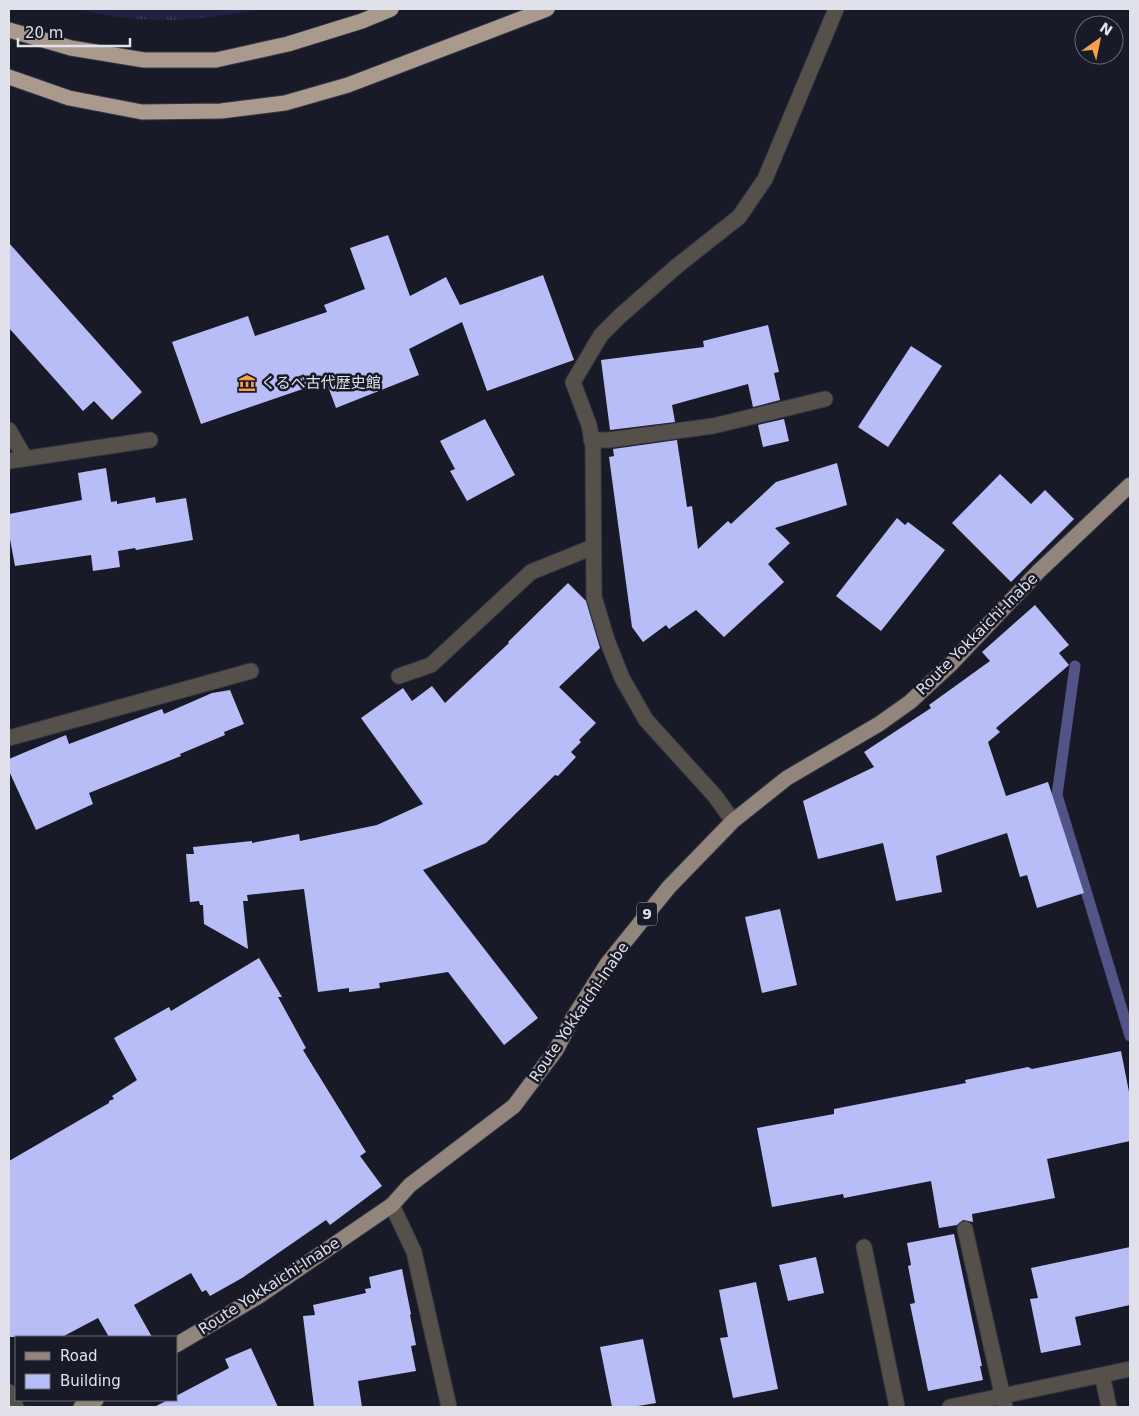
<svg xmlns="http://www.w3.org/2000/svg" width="1139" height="1416" font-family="'DejaVu Sans','Noto Sans JP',sans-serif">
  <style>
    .grass { fill: url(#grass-tufts) }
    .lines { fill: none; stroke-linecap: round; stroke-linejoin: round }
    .stream { stroke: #525386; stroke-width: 11 }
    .building { fill: #b9bdf7 }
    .minor-casing { stroke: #353642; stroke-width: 17 }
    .major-casing { stroke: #353642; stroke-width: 17 }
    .highway-casing { stroke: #353642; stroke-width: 17 }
    .minor { stroke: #56504b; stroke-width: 15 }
    .major { stroke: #92857b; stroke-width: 15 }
    .highway { stroke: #a99a8d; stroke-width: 15 }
    .labels { text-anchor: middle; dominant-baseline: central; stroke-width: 5; stroke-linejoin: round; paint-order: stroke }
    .shield { fill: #191a27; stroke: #a4a5b0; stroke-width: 1 }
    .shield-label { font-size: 14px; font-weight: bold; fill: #e0e1eb }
    .poi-label { font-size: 15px; fill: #e0e1eb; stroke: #191a27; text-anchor: start }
    .street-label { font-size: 15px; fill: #e0e1eb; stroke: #191a27 }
  </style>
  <defs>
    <pattern id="grass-tufts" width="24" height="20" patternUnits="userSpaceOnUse" patternTransform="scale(1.25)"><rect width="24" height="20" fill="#212145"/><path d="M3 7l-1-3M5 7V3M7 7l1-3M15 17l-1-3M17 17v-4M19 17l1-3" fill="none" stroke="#414160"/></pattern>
  </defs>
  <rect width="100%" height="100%" fill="#191a27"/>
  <!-- grass -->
  <path class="grass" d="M 81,9 L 260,9 C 200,21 140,26 81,9 Z"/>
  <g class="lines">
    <!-- stream -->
    <path class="stream" d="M 1075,666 L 1057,795 L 1130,1036"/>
  </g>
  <!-- building -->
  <path class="building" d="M 388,235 L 410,296 L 446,277 L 460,305 L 543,275 L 574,360 L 487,391 L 462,322 L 409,349 L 419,375 L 336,408 L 326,381 L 201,424 L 172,342 L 248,316 L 255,336 L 327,312 L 324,305 L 365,289 L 350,248 Z
    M 9,243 L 142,392 L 112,420 L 94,401 L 83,411 L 9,328 Z
    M 768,325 L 779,372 L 774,373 L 780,400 L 753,407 L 748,384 L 672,405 L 675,422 L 610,430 L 601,360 L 704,347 L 703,341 Z
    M 911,346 L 942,366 L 888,447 L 858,427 Z
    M 485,419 L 515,475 L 467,501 L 450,471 L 455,469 L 440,441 Z
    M 784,419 L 789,441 L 763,447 L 758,425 Z
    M 677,440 L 687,507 L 692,506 L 698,549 L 728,521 L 731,524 L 776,482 L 837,463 L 847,505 L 775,528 L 790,543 L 768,564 L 784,582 L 724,637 L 696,610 L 669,629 L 666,625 L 643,642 L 632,627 L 609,457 L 614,456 L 613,449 Z
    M 106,468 L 111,502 L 117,501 L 117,504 L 155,497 L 156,503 L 186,498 L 193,540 L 136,550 L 135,548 L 118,551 L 120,567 L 93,571 L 91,555 L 15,566 L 9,534 L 9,514 L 82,500 L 78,473 Z
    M 1000,474 L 1031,504 L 1045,490 L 1074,519 L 1011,582 L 952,523 Z
    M 897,518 L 905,525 L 908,522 L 945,550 L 881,631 L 836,596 Z
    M 568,583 L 586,601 L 600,648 L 559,687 L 596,723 L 579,740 L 581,742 L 571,752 L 576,757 L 558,776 L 555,775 L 486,843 L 423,870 L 538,1018 L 504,1045 L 448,972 L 379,983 L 380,988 L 349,992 L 349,988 L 318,992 L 304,889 L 247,895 L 248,901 L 243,901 L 248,949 L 204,924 L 203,905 L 200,905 L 199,901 L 190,902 L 186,854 L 194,854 L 193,847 L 252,841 L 252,843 L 299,834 L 300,841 L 377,825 L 423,804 L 361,718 L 403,688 L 412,701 L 432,686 L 445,703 L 509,643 L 508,642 Z
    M 1035,605 L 1069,645 L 1059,653 L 1069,665 L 996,728 L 1000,732 L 988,742 L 1006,796 L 1048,782 L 1084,893 L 1037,908 L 1027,875 L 1020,877 L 1007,833 L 936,856 L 942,892 L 896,901 L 883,843 L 818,859 L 803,801 L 874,767 L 864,752 L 931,708 L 929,705 L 990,661 L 982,652 Z
    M 230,690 L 244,724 L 224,732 L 225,735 L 180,754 L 181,756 L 89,793 L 93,804 L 36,830 L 9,771 L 9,759 L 66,735 L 69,744 L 162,709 L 164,714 L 212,693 Z
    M 780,909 L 797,985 L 762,993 L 745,917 Z
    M 259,958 L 282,997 L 278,997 L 306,1048 L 303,1050 L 366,1152 L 360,1156 L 382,1186 L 330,1225 L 326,1220 L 242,1278 L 210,1296 L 206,1290 L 202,1292 L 191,1273 L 134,1305 L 152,1337 L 109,1337 L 98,1318 L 62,1337 L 9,1337 L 9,1161 L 109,1103 L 109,1101 L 114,1099 L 112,1096 L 137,1080 L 114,1038 L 169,1007 L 171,1011 Z
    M 1121,1051 L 1130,1097 L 1130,1141 L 1047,1159 L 1055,1198 L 972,1214 L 973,1222 L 963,1220 L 957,1225 L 939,1228 L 931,1181 L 844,1198 L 843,1194 L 772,1207 L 757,1128 L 834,1114 L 834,1109 L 966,1083 L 965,1080 L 1028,1067 L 1032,1069 Z
    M 954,1234 L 982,1366 L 980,1366 L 983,1380 L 928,1391 L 910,1304 L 915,1303 L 908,1266 L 911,1265 L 907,1243 Z
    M 1130,1247 L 1130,1305 L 1075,1317 L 1081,1345 L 1041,1353 L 1030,1299 L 1038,1298 L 1031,1268 Z
    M 816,1257 L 824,1293 L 788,1301 L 779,1265 Z
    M 402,1269 L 411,1314 L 410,1315 L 416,1345 L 411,1346 L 416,1371 L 358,1381 L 362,1407 L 314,1407 L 303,1316 L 315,1315 L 313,1305 L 366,1293 L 365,1289 L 371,1288 L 369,1277 Z
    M 756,1282 L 778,1389 L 733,1398 L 720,1338 L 728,1337 L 719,1290 Z
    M 643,1339 L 656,1403 L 632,1407 L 612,1407 L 600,1347 Z
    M 251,1348 L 278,1407 L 154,1407 L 168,1400 L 176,1400 L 176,1396 L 229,1368 L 225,1359 Z"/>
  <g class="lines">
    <!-- minor casing -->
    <g class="minor-casing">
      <path id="minor" d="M 9,430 L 25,458
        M 591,440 L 609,440 L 713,426 L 825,399
        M 9,461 L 150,440
        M 399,676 L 431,665 L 531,572 L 593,547
        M 9,738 L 251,671
        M 733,821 L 715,796 L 646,720 L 622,678 L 607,640 L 594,597 L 593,446 L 589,425 L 573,382 L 601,335 L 620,316 L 677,266 L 739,217 L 765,179 L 836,9
        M 392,1205 L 414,1252 L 449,1407
        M 965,1229 L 1005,1407
        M 864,1247 L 897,1407
        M 1102,1375 L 1109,1407
        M 9,1392 L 16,1407
        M 950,1407 L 1130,1369"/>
    </g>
    <!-- major casing -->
    <g class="major-casing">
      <path id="major" d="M 176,1345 L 259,1296 L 392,1205 L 410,1185 L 514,1106 L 556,1050 L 573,1018 L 607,964 L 669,887 L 733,821 L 787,778 L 879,724 L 910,702 L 951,664 L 1038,572 L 1130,485
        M 81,1407 L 96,1400"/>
    </g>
    <!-- highway casing -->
    <g class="highway-casing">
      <path id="highway" d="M 9,30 L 71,48 L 144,60 L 216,60 L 288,44 L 362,21 L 391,9
        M 9,77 L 69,98 L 142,112 L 221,111 L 285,103 L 348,85 L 547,9"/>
    </g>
    <!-- minor -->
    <use href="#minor" class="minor"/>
    <!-- major -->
    <use href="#major" class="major"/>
    <!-- highway -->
    <use href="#highway" class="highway"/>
  </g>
  <!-- icons -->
  <defs>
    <g id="museum-bare" transform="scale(1.35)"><path d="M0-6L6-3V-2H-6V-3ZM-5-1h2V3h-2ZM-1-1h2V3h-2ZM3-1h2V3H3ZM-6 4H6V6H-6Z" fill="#f8a04b" stroke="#191a27" stroke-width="2.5" paint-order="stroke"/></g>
  </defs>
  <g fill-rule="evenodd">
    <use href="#museum-bare" x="247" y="383"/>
  </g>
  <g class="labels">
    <!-- shield labels -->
    <rect class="shield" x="637" y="902.5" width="20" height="23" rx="4"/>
    <g class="shield-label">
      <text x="647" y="914">9</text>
    </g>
    <!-- poi labels -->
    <g class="poi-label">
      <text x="261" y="383">くるべ古代歴史館</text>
    </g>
    <!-- street labels -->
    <g class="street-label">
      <text transform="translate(977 634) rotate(-45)">Route Yokkaichi-Inabe</text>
      <text transform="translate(579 1012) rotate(-56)">Route Yokkaichi-Inabe</text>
      <text transform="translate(269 1286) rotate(-33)">Route Yokkaichi-Inabe</text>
    </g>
  </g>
  <!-- border -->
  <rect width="1139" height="1416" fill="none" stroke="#e0e1eb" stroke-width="20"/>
  <!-- legend -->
  <rect x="15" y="1336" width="162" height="65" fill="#191a27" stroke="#696a75"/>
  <rect x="25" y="1352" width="25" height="8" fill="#92857b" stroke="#696a75"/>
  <text x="60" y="1361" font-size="15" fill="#e0e1eb">Road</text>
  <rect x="25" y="1374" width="25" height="15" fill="#b9bdf7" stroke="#696a75"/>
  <text x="60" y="1386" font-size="15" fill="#e0e1eb">Building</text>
  <!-- north arrow -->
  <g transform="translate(1099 40) rotate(33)"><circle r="24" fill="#191a27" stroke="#696a75"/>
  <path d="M0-4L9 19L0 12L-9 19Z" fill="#f8a04b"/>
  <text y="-8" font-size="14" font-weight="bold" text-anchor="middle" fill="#e0e1eb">N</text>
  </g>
  <!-- scale -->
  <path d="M18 38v8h112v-8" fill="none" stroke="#e0e1eb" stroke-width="2.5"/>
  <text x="25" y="38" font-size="15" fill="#e0e1eb" stroke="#191a27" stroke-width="4" paint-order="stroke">20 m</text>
</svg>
